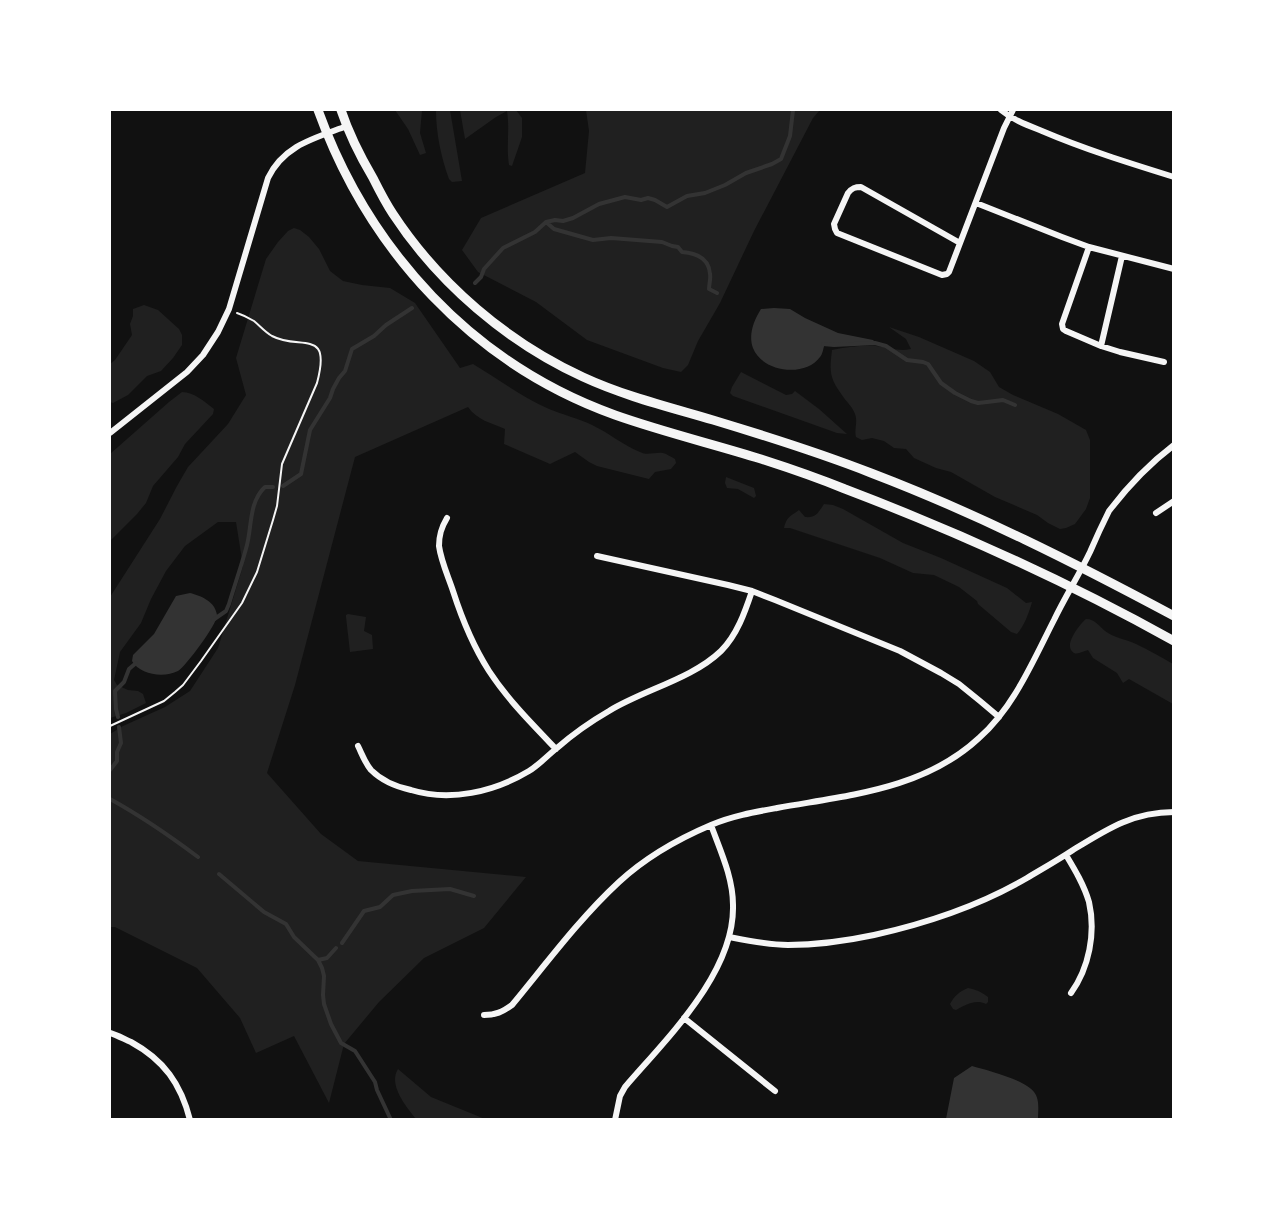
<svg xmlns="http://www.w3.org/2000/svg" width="1283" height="1229" font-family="'PT Serif',serif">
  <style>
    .green { fill: #202020 }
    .water { fill: #333 }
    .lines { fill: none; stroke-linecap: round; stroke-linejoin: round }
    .stream { stroke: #333; stroke-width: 4 }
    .path { stroke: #f5f5f5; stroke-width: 2 }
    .minor { stroke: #f5f5f5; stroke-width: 6 }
    .secondary { stroke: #f5f5f5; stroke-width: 9 }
  </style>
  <rect width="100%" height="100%" fill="#111"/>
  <!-- green -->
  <path class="green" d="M 395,110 L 422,110 L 420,133 L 426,153 L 420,155 L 408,129 Z
    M 436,110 L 450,110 L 462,181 L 452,182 L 449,179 C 441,157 436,133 436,110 Z
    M 460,110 L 516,110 L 522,118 L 522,137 L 512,166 L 509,165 C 506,147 510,129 507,111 L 496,117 L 465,139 Z
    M 586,110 L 820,110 L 813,118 L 754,231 L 720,303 L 698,341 L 688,365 L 681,372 L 663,368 L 587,340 L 536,302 L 478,272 L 462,250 L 481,218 L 585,173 L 589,131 Z
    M 294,228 L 300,230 L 309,237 L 319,249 L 330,271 L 343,281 L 362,285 L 390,288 L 415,303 L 460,368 L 473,364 C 498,379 522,397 549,409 C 563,415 578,418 592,425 C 609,433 623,445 640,452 C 647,456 655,452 663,453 C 667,454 671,457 675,459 L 676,463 L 671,469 L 655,472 L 649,479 L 597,466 L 589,462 L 575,452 L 550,464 L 504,444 L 505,429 C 491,423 477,420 468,407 L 355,457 L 295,685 L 267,773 L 321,834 L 358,861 L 526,877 L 484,928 L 424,958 L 379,1002 L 344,1044 L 329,1103 L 294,1036 L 256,1053 L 240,1018 L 197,968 L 115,927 L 110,927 L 110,734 L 123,726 L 165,707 L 190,691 L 218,648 L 243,566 L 236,522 L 218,522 L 185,546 L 166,571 L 151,599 L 141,623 L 120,652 L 114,680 L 117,685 L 128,690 L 138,691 L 143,694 L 146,703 L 126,713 L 110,718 L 110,597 L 160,519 L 177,486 L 188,467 L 228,424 L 246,395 L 236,358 L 266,259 L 278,242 L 288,231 Z
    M 144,305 L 158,310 L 179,329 L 182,335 L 182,345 L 173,358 L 161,371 L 147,376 L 128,395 L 113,403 L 110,402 L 110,364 L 115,360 L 132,335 L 130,324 L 133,316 L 133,309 Z
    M 889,327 L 919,337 L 974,361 L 990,372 L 999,387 L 1013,395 L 1058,414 L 1086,430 L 1090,440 L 1090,498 L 1086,509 L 1075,524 L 1066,528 L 1060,529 L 1048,523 L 1037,515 L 995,497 L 951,472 L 936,468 L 914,458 L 906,449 L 894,448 L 884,441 L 872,438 L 862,440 L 856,437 C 854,429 858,422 855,414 C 853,408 848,403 844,398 C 830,379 829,374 832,350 C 846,347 862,345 876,346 C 888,347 899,352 911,349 L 906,339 Z
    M 741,372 L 786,395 L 792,394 L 795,391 L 819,409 L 847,434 L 837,433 L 733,396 L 730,393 L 732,387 Z
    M 182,392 C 194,392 205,402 214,409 L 213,414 L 185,444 L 178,457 L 153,486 L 146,503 L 137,514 L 110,541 L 110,454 L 169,402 Z
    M 726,477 L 754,488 L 756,496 L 754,498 L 738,489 L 727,488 L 725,483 Z
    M 824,504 L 833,505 L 843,509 L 903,543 L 941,558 L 1007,588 L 1026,603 L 1032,602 C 1029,613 1024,626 1017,634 L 1011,632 L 978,604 L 977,601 L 959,587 L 934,575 L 913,573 L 880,558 L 790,528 L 784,528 C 787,516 790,517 799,510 L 805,517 C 816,518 818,513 824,504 Z
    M 348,614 L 366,617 L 364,631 L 372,635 L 373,649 L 350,652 L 346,617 L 346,615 Z
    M 1086,619 C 1095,619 1099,626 1105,631 C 1114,638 1125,639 1136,644 C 1149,650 1161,657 1173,664 L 1173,704 L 1129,679 L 1123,683 L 1117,673 L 1093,658 L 1088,650 C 1083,651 1078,655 1074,653 C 1062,646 1080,624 1086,619 Z
    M 968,988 C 975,989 982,992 988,997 L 988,1002 L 986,1004 C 975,999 966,1005 956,1010 L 953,1009 L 950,1004 C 954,996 960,991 968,988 Z
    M 398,1069 L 431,1097 L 485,1119 L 416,1119 C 406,1106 388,1085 398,1069 Z"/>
  <!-- water -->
  <path class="water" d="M 774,308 L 790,309 L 805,318 L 838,333 L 873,340 L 875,342 L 825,344 C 823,348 823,354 820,357 C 805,378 762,372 753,348 C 748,335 754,320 761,309 Z
    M 190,593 C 201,596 215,601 217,615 C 218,623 186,666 178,671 C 164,678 140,675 132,661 L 133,655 L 154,634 L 176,596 Z
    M 972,1066 C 986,1070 1026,1080 1034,1092 C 1040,1099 1038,1111 1038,1119 L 946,1119 L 954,1078 Z"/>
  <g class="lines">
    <!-- stream -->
    <path class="stream" d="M 546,222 L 554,229 L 593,240 L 611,238 L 662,242 L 672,246 L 678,247 L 682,252 C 696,253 709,258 710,274 C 711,279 709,284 709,289 L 717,293
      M 475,283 L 481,277 L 484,269 L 503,248 L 535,232 L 546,222 L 555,220 L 563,221 L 573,218 L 599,204 L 625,197 L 641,200 L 648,198 L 655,200 L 667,207 L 687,196 L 705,193 L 725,185 L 746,173 L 772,164 L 781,159 L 790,136 L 793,110
      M 823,344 L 834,345 L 875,343 L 886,346 L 907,360 L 923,362 L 928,364 L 941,383 L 955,393 L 971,401 L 978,403 L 987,402 L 1003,400 L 1015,405
      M 283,486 L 301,474 L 310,430 L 330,398 L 333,389 L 339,378 L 345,371 L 352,349 L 374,336 L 386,325 L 412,308
      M 213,620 L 226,611 L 229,604 C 235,584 242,564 247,545 C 252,525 249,502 265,487 L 273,487
      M 118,717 L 116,709 L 115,691 L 124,682 L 129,669 L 136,663
      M 110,770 L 117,761 L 117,752 L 121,743 L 119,727
      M 110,799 C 141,816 170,836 198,857
      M 219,874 L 264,912 L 286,924 L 294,937 L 318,960 L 322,968 L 324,976 L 323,995 L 324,1004 L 331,1024 L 341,1043 L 355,1051 L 375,1082 L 377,1090 L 391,1120
      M 342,943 L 364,911 L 380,907 L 393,895 L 412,891 L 450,889 L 474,896
      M 318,960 L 327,958 L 336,948"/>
    <!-- path -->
    <path class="path" d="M 110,726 L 164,701 L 175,692 L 183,685 L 201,661 L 242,603 L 257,572 L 273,520 L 277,506 L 282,464 L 317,383 C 332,327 300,351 272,336 C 265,332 260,326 254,321 C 249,318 243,315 237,313"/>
    <!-- minor -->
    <path class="minor" d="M 1001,110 C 1013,120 1027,125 1042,131 C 1084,149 1129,163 1174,177
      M 976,203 L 1062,237 L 1089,247 L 1174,269
      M 960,243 L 861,187 C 855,187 852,188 848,193 L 834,224 L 835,229 L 837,233 L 942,275 L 947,274 L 949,272 L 1004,128 L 1013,110
      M 1089,247 L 1062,324 L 1063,329 L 1066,331 L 1101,346 L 1120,352 L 1164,362
      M 1101,346 L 1122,256
      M 110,433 L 187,372 L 203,355 L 218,332 L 229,309 L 268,178 C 284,145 315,138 347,126
      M 1156,513 L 1174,501
      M 447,518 C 441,528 439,535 439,546 C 441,561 448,576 453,591 C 462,619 473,646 489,671 C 508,700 532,724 556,749
      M 597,556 L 728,585 L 752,591 L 775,600 L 900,651 L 941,673 L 959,684 L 980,701 L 999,717
      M 358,746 C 362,754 365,763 371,770 C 381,780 397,787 411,790 C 450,802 494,792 529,771 C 539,765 548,755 557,748 C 573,734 590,722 609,711 C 643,690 692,679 721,651 C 737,635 745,612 752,591
      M 1066,855 C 1075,870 1084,885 1089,902 C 1096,933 1089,968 1071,993
      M 729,937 C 749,941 768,945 788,945 C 816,945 846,941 874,935 C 928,923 979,906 1027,878 C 1042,869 1058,860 1073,850 C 1107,829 1133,812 1174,812
      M 484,1015 C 496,1015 502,1012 512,1005 C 546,964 579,919 619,882 C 645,858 678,839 711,825 C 732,816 755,812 777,808 C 848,795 923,790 979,738 C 1014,707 1033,661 1054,620 C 1065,597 1079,575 1090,552 C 1096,538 1102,525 1109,511 C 1128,486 1149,464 1174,445
      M 684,1018 L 775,1091
      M 110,1033 C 117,1035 124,1039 131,1042 C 164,1060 181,1084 190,1120
      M 615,1120 L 620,1096 L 625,1087 C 666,1039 735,973 733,905 C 733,877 720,850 711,825"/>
    <!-- secondary -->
    <path class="secondary" d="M 318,110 C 369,251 473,364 615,415 C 663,432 713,444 761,459 C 789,468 818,478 845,489 C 958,532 1068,582 1174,641
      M 341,110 C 349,134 360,156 373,178 C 379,190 385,202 393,214 C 439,284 507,342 583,377 C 624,396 669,407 713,420 C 766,436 820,453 871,473 C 976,513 1075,563 1174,616"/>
  </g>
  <!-- border -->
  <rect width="1283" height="1229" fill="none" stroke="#ffffff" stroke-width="222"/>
</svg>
